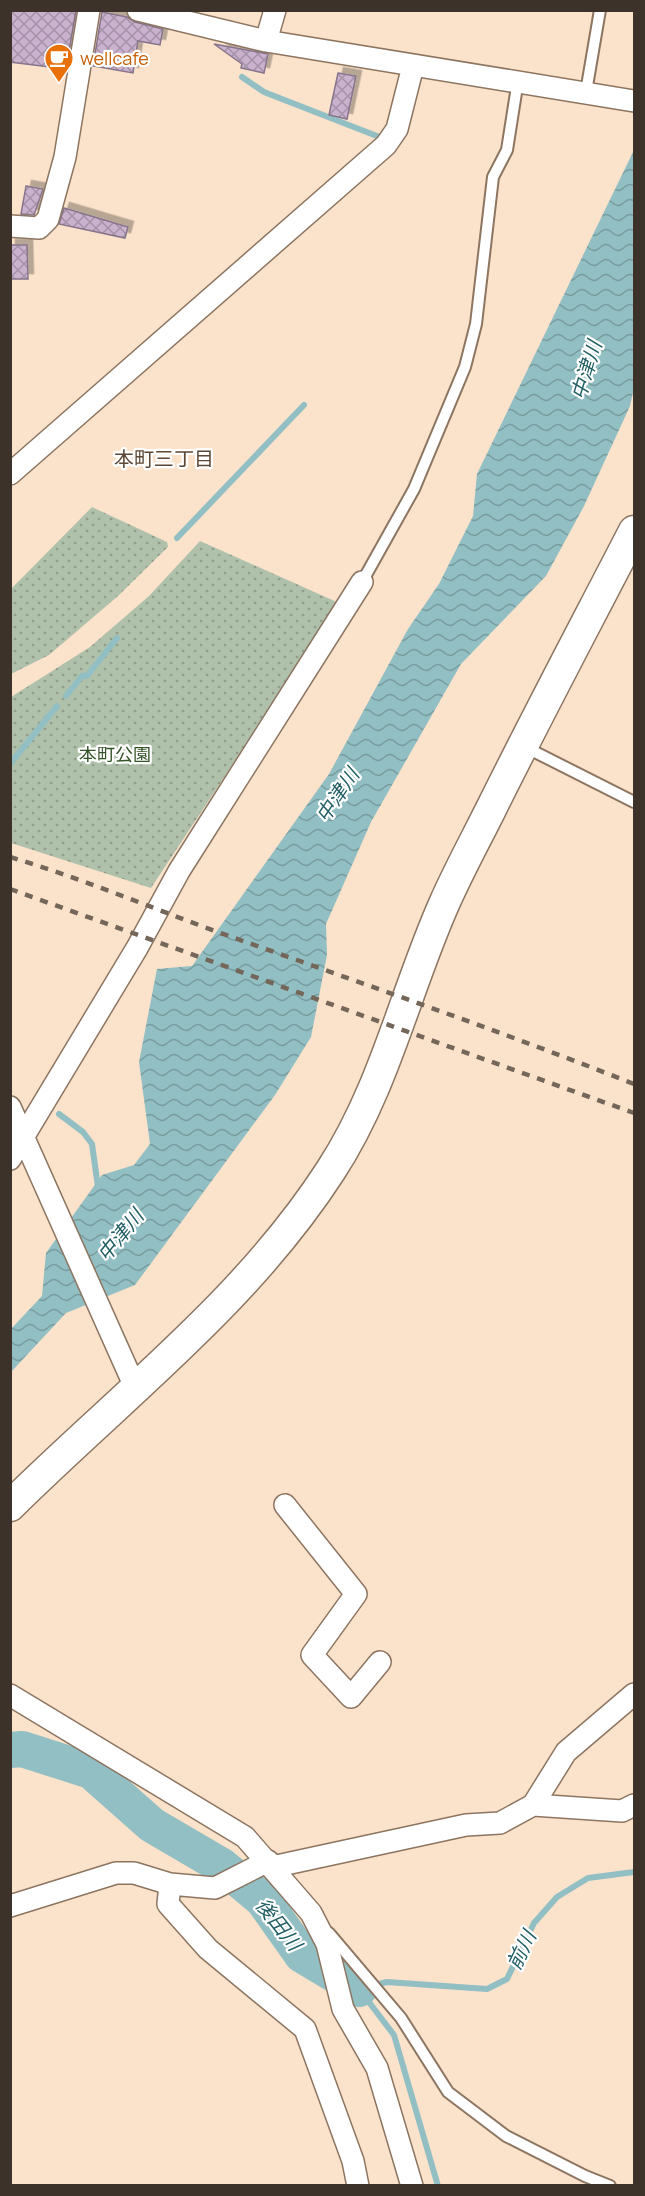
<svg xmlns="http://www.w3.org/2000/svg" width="645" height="2196" font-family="Manrope,'Noto Sans JP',sans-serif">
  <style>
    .grass { fill: url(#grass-dots) }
    .water { fill: url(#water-waves) }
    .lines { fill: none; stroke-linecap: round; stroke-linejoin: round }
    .stream { stroke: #92bfc3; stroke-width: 6 }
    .river { stroke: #92bfc3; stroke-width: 36 }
    .building { fill: url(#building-cross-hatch); stroke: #87748b; stroke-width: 1.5; filter: url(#shadow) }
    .lane-casing { stroke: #8c7561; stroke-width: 14 }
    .street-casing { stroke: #8c7561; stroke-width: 24 }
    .secondary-casing { stroke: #8c7561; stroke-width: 33 }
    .lane { stroke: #fff; stroke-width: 10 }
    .street { stroke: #fff; stroke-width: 21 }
    .secondary { stroke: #fff; stroke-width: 30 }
    .rail { stroke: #75665a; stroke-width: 4.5; stroke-dasharray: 8 8; stroke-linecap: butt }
    .labels { text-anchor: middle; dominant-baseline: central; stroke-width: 4.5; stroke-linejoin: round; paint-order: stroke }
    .food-label { font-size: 18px; fill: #c56008; stroke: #fff; text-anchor: start }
    .park-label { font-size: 18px; fill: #335328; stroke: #fff }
    .water-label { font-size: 20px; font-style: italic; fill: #225f65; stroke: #fff }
    .neighbourhood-label { font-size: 20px; fill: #5d4835; stroke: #fff }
  </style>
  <defs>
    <pattern id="grass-dots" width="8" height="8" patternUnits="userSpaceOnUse" patternTransform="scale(1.5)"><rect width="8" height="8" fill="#b0c1ab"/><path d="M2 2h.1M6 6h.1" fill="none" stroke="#909d8b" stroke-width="1.8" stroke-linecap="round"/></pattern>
    <pattern id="water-waves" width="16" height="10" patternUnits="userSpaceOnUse" patternTransform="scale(1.5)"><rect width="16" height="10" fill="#92bfc3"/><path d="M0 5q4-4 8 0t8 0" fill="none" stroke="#789c9f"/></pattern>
    <pattern id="building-cross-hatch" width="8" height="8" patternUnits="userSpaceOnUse" patternTransform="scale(1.5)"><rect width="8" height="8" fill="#cab2cf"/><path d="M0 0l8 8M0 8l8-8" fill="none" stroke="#a591a8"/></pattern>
    <filter id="shadow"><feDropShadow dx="5.5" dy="-5.5" stdDeviation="0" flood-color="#0004"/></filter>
  </defs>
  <rect width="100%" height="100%" fill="#fbe2cb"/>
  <!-- grass -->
  <path class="grass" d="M 92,507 L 167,542 L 168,547 L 118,596 L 49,655 L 11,674 L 11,589 Z
    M 200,541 L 339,603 L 151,888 L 11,843 L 11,697 L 90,647 L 149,596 Z"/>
  <!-- water -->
  <path class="water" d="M 634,150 L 634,388 L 630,406 L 584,506 L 546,576 L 461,664 L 371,822 L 326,924 L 327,955 L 311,1037 L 275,1095 L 135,1285 L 66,1313 L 11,1372 L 10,1330 L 42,1296 L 46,1253 L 102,1175 L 134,1165 L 150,1144 L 139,1062 L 157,969 L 192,966 L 329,774 L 408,629 L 439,584 L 473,516 L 477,474 Z"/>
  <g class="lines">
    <!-- stream -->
    <path class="stream" d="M 242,77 L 264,92 L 382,138
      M 177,538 L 304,405
      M 66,696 L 82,676 L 87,676 L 117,638
      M 10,764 L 57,706
      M 59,1114 L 83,1132 L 92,1144 L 98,1187
      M 438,2186 L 394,2035 L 359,1989 L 387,1982 L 487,1989 L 507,1979 L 534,1923 L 557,1897 L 588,1878 L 634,1872"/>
    <!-- river -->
    <path class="river" d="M 10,1750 L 22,1749 L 91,1771 L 152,1825 L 222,1866 L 263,1900 L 302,1955 L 359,1989"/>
  </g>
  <!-- building -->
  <path class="building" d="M 10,10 L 76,10 L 66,69 L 10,62 Z
    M 102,12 L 127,17 L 135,22 L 163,29 L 160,45 L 138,41 L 133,73 L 93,66 Z
    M 214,44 L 268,54 L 264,73 L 241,68 L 242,64 Z
    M 338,73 L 356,76 L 347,119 L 329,115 Z
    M 26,186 L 43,189 L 34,215 L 21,214 Z
    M 64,208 L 128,227 L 125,238 L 59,224 Z
    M 10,245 L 27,245 L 28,279 L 10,279 Z"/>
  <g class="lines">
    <!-- lane casing -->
    <g class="lane-casing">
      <path id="lane" d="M 586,92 L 600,10
        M 362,582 L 414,489 L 465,367 L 476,324 L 493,177 L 507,150 L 518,80
        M 525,747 L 634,802
        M 329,1933 L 401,2018 L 448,2092 L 506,2136 L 585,2176 L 610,2186"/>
    </g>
    <!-- street casing -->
    <g class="street-casing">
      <path id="street" d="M 138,10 L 266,41 L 634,101
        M 266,41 L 275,10
        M 10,226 L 39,228 L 48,219 L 65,157 L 89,10
        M 10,474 L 386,145 L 397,129 L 413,66
        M 10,1107 L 135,1387
        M 10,1159 L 137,948 L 179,871 L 362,582
        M 285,1505 L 356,1594 L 312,1655 L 351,1697 L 380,1662
        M 10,1695 L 245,1837 L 311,1913 L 327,1944 L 343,2009 L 377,2068 L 412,2186
        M 533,1805 L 566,1752 L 634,1694
        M 268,1861 L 215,1888 L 170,1884 L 168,1904 L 208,1949 L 305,2029 L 353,2161 L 358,2186
        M 272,1867 L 466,1825 L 500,1823 L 533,1805 L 622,1811 L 634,1805
        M 10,1906 L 116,1873 L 134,1873 L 170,1884"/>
    </g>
    <!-- secondary casing -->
    <g class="secondary-casing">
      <path id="secondary" d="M 10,1506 C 120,1397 246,1302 331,1170 C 384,1089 405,992 444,904 C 458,872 475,841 491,809 C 537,716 586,624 634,531"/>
    </g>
    <!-- lane -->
    <use href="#lane" class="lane"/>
    <!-- street -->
    <use href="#street" class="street"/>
    <!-- secondary -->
    <use href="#secondary" class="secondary"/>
    <!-- rail -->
    <path class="rail" d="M 10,857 C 84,879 156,910 229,936 C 364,984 500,1031 634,1084
      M 10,889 L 634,1113"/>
  </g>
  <!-- icons -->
  <defs>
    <g id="cafe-pin" transform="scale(1.5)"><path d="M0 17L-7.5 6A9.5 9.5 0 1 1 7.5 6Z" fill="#e8710a" stroke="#fff"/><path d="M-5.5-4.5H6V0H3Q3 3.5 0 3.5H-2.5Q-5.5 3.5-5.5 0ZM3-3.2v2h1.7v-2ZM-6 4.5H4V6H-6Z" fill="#fff"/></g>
  </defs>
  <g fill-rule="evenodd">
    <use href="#cafe-pin" x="59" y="58"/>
  </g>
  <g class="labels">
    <!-- food labels -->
    <g class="food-label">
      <text x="80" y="58">wellcafe</text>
    </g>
    <!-- park labels -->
    <g class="park-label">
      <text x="115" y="754">本町公園</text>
    </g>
    <!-- water labels -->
    <g class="water-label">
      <text transform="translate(586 370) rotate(-73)">中津川</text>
      <text transform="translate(337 795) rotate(-56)">中津川</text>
      <text transform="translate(120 1235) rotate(-51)">中津川</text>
      <text transform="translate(279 1924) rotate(52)">後田川</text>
      <text transform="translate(521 1950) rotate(-64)">前川</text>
    </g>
    <!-- neighbourhood labels -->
    <g class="neighbourhood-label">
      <text x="164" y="458">本町三丁目</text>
    </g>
  </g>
  <!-- border -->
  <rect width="645" height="2196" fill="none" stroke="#3c322a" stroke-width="24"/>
</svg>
